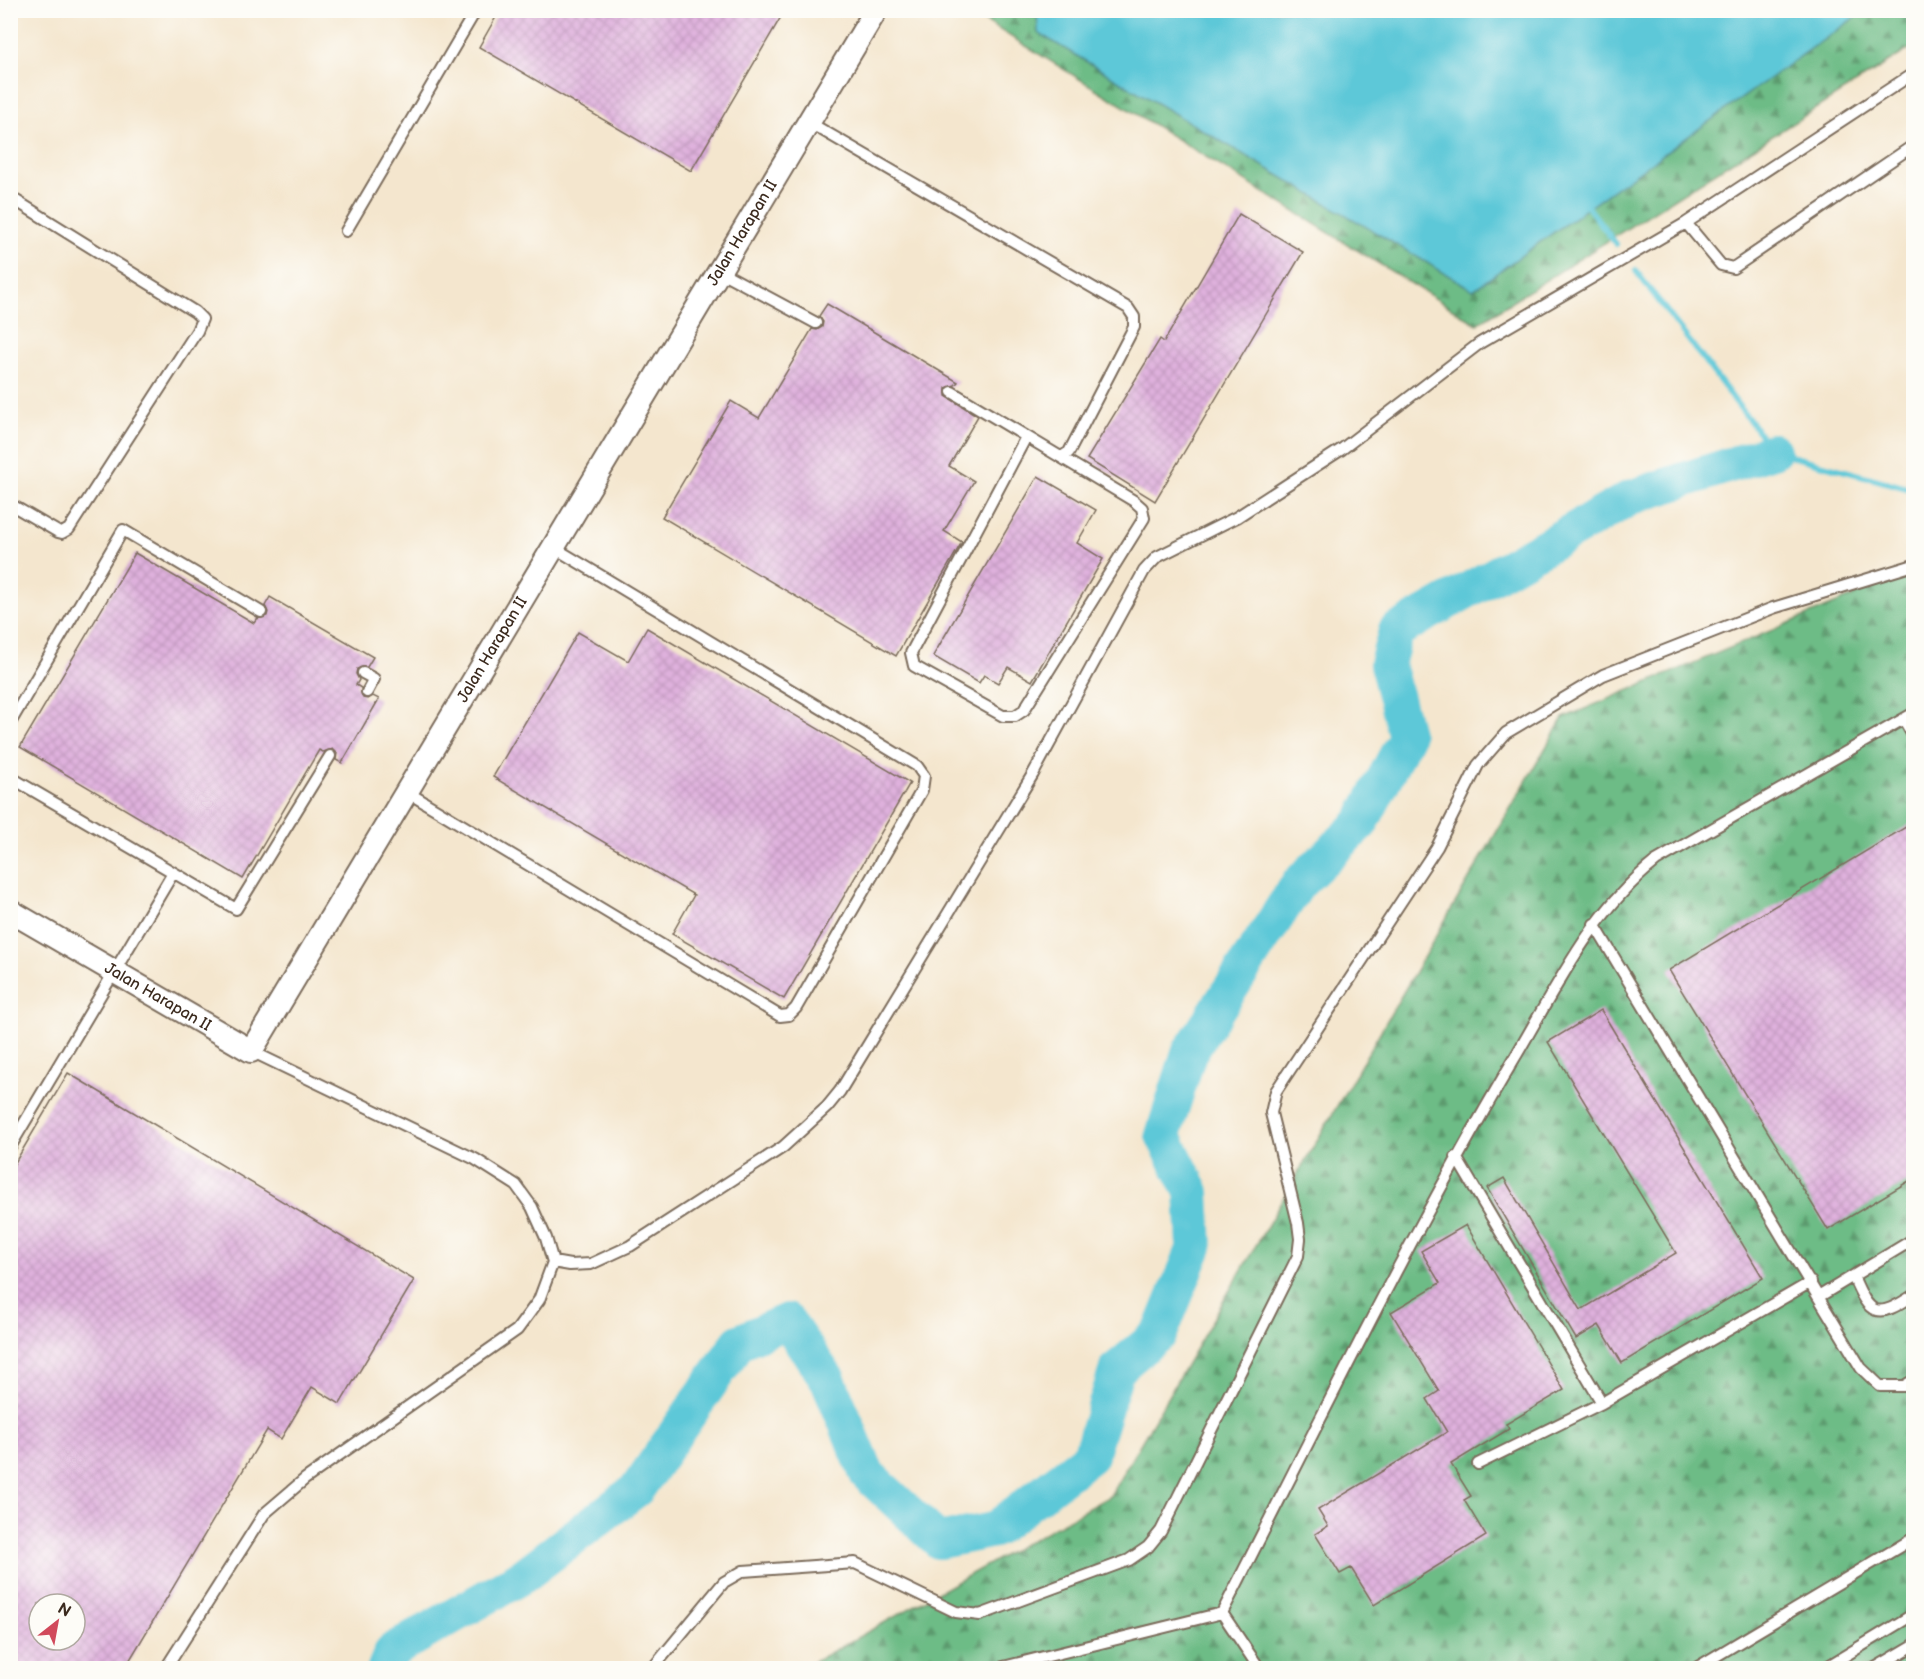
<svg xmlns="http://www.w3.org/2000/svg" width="1924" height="1679" font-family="'Balsamiq Sans',sans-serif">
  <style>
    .forest { fill: url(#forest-firs); stroke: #547352; stroke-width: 1.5 }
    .water { fill: #5dc8d8; stroke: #4c797b; stroke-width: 1.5 }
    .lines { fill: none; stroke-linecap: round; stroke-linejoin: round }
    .stream { stroke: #5dc8d8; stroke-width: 6 }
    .river { stroke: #5dc8d8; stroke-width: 36 }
    .building { fill: url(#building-cross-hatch); fill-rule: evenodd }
    .service-casing { stroke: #7c6c5c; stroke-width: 14 }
    .minor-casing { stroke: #7c6c5c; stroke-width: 26 }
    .service { stroke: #fff; stroke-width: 10 }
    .minor { stroke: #fff; stroke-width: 22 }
    .labels { text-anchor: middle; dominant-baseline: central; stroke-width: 6; stroke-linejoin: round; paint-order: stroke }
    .street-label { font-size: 16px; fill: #3b2a1e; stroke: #fdfcf7 }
  </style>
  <defs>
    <pattern id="forest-firs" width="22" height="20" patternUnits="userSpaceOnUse" patternTransform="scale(1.5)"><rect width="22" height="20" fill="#6dbc86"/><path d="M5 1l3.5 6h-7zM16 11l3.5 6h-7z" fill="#5b996d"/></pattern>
    <pattern id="building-cross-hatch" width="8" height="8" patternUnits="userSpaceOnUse" patternTransform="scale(1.5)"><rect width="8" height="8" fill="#dfb1dd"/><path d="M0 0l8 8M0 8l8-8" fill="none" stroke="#c098bd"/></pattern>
  </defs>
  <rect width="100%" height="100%" fill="#fdfcf7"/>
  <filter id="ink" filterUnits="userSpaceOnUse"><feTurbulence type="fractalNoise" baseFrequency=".0167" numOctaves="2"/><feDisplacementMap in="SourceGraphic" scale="12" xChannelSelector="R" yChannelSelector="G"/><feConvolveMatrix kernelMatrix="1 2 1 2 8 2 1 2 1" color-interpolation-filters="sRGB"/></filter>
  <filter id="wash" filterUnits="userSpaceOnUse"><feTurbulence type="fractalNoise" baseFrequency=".008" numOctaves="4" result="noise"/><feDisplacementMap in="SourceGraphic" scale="24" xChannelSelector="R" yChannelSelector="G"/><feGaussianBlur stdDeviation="1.35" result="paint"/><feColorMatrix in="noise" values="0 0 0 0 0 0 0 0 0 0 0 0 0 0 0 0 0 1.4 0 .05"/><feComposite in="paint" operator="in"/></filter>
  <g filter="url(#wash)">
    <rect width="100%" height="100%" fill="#f4e6ce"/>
    <!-- forest -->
    <path class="forest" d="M 1913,10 L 1914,46 L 1477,324 L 969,11 Z
      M 1913,571 L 1913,1668 L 803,1668 L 1110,1496 L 1563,718 Z"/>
    <!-- water -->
    <path class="water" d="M 1037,11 L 1037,10 L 1864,11 L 1473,290 L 1038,33 Z"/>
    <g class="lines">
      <!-- stream -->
      <path class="stream" d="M 1588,207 L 1616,244
        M 1636,271 L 1773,451 L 1914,490"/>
      <!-- river -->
      <path class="river" d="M 385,1668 L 392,1651 L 523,1576 L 637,1489 L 739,1342 L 787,1321 L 828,1380 L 867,1474 L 939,1541 L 994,1530 L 1090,1456 L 1117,1369 L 1160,1333 L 1195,1247 L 1192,1192 L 1163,1135 L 1189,1053 L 1298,884 L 1361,823 L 1406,737 L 1387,664 L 1396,631 L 1632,497 L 1773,451"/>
    </g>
    <g id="blocks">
      <!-- building -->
      <path class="building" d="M 500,10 L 785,10 L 691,171 L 479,47 Z
        M 1239,214 L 1303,252 L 1155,501 L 1087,459 L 1160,339 L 1164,342 Z
        M 827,304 L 958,382 L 955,385 L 946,388 L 946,396 L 978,416 L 949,466 L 974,481 L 944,531 L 962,542 L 896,656 L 662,517 L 731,401 L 759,418 L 812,329 L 817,330 L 822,327 L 823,322 L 819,316 Z
        M 1038,476 L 1096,510 L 1077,543 L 1103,559 L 1032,681 L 1008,667 L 998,683 L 984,675 L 979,683 L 933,656 Z
        M 135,553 L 254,623 L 257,619 L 267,616 L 268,612 L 265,606 L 270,597 L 373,657 L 367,667 L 357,669 L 356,674 L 359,680 L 356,685 L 361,688 L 363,698 L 368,699 L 373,696 L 379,699 L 342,763 L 336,760 L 337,753 L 333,749 L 323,752 L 319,750 L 243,879 L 20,747 Z
        M 647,628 L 910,783 L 784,999 L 672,934 L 694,895 L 493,777 L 578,632 L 628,661 Z
        M 1914,822 L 1914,1178 L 1828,1230 L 1669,970 Z
        M 1601,1010 L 1763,1278 L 1622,1363 L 1599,1325 L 1576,1339 L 1487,1188 L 1504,1178 L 1581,1310 L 1676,1253 L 1548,1042 Z
        M 68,1073 L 414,1280 L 340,1404 L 312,1387 L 281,1439 L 267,1430 L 125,1668 L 10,1668 L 10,1171 ZM 39,1604 L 75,1604 L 75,1640 L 39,1640 Z
        M 1466,1225 L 1564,1390 L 1506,1424 L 1509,1429 L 1451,1464 L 1471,1496 L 1464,1500 L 1486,1536 L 1374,1605 L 1351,1568 L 1340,1574 L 1315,1534 L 1328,1526 L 1318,1510 L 1447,1432 L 1427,1399 L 1439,1391 L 1391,1312 L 1440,1283 L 1421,1251 Z"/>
    </g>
  </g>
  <g filter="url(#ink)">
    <use href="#blocks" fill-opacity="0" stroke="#7c6c5c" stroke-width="1.5"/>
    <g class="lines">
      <!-- service casing -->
      <g class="service-casing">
        <path id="service" d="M 810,123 L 1128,308 L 1134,317 L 1134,327 L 1069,452 L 1063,456
          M 10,197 L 195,312 L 202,319 L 197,331 L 69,529 L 62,533 L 58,532 L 10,504
          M 1686,223 L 1721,265 L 1733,268 L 1914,145
          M 346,231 L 476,10
          M 721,272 L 816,323
          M 952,392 L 1134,501 L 1142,508 L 1144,518 L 1024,710 L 1015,716 L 1003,716 L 914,666 L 911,653 L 1026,437
          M 363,673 L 374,679 L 367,692
          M 1904,720 L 1914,737
          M 10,723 L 123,530 L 261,612
          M 10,777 L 236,909 L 330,756
          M 407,792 L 780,1016 L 789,1015 L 796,1008 L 922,790 L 924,776 L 917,766 L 553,547
          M 1594,924 L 1861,1368 L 1880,1386 L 1904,1386 L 1914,1380
          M 251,1051 L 475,1159 L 516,1185 L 532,1207 L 546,1238 L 553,1262 L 570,1265 L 591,1264 L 630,1246 L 783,1147 L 827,1107 L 840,1091 L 1033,774 L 1144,571 L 1157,557 L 1237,517 L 1342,449 L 1480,343 L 1686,223 L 1914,73
          M 10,1147 L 173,873
          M 1456,1157 L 1602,1403 L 1811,1282
          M 1853,1276 C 1870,1316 1876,1320 1914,1295
          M 1820,1296 L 1914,1239
          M 1478,1464 L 1602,1403
          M 166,1668 L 264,1514 L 305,1479 L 517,1330 L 539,1300 L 553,1262
          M 653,1668 L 724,1582 L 743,1571 L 855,1563 L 956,1612 L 980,1615 L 1129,1560 L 1148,1547 L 1161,1531 L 1298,1256 L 1300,1239 L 1298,1223 L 1271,1113 L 1276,1091 L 1437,847 L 1478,765 L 1506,733 L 1603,675 L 1773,608 L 1914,565
          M 999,1668 L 1222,1613
          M 1259,1668 L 1222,1613 C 1317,1427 1408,1238 1514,1059 C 1556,988 1591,913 1656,861 L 1914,713
          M 1696,1668 L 1914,1538
          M 1825,1668 L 1914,1614
          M 1875,1668 L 1914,1645"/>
      </g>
      <!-- minor casing -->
      <g class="minor-casing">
        <g id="minor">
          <path id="s1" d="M 10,911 L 251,1051 L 876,10"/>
        </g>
      </g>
      <!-- service -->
      <use href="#service" class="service"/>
      <!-- minor -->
      <use href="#minor" class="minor"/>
    </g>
  </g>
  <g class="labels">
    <!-- street labels -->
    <g class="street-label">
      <text stroke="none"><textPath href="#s1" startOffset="1233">Jalan Harapan II</textPath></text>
      <text stroke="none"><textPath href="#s1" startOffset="747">Jalan Harapan II</textPath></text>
      <text stroke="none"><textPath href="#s1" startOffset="171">Jalan Harapan II</textPath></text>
    </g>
  </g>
  <!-- margin -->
  <rect width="1924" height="1679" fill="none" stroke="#fdfcf7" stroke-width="36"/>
  <!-- north arrow -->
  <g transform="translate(57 1622) rotate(31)"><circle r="28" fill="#fdfcf7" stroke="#afa8a0" stroke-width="1.5"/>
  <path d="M0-4.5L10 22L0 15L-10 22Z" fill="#d1495b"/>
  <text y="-9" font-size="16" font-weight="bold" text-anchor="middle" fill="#3b2a1e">N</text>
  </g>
</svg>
